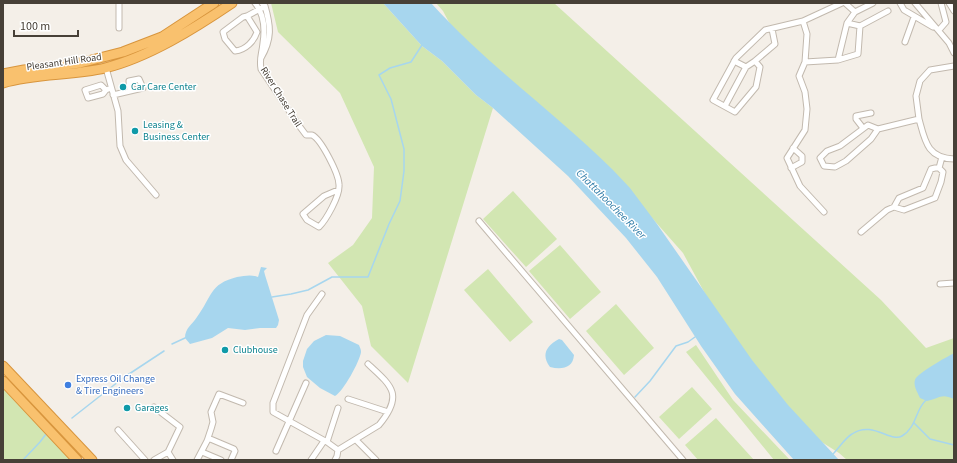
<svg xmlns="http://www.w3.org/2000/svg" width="957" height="463" font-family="'Source Sans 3',sans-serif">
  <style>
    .green { fill: #d2e6b2 }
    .water { fill: #a7d6ee }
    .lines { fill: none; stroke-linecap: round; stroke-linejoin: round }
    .stream { stroke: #a7d6ee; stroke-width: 1.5 }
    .street-casing { stroke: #c2b9ae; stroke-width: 7 }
    .highway-casing { stroke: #d8953d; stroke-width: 11 }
    .street { stroke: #fff; stroke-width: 5 }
    .highway { stroke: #f9c16e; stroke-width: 9 }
    .culture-dot { fill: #0f9aa8; stroke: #fff; stroke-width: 1.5 }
    .shop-dot { fill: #3f7fe0; stroke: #fff; stroke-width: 1.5 }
    .labels { text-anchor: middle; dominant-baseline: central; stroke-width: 3; stroke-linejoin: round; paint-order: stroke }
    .street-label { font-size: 10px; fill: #474037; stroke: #fff }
    .culture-label { font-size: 10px; fill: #0d838f; stroke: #fff; text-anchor: start }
    .shop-label { font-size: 10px; fill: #366cbe; stroke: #fff; text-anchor: start }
    .water-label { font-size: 11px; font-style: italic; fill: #317da8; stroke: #fff }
  </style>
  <rect width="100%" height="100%" fill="#f4efe8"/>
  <!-- green -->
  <path class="green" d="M 271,3 L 383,3 L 422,46 L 442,61 L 476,95 L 493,108 L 408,383 L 371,346 L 362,306 L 328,263 L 353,245 L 372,218 L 374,167 L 340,93 L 278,32 Z
    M 436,3 L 554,3 L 881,300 L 926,348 L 954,338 L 954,460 L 847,460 L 839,453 L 820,441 L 787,413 L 715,312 L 683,253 L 637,201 L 461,45 L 443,11 Z
    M 513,191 L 557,239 L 526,267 L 483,219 Z
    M 560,245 L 601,292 L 570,319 L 529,271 Z
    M 488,269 L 533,322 L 510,342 L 464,290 Z
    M 616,304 L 654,348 L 624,375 L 586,331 Z
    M 696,345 L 733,400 L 790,460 L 774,460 L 686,352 Z
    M 3,387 L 72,460 L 3,460 Z
    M 692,387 L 712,409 L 679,439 L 659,417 Z
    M 716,418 L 754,460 L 698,460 L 685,445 Z"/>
  <!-- water -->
  <path class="water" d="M 383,3 L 431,3 C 486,64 554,112 613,170 L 630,188 L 657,224 L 752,360 L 788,405 L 839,460 L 794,460 L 735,394 L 701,346 L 657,277 L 626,238 L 568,176 L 493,108 L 476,95 L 442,61 L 422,46 Z
    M 261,267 L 267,268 L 264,271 L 265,275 L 279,320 L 278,325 L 276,328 L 260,328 L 245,330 L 228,328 L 212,338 L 190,344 L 185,338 C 185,328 192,325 197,317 C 212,297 209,284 237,277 C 245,276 250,274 258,277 Z
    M 326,335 L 340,336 L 359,345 C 360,348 361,349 361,352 C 360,361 343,392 335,396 L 320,388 L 307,377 L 303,367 L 303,361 L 307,349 L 314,341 Z
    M 559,339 L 562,340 L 574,355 C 573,368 562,370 550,367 C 541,355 546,346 559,339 Z
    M 954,353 L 954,399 C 941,393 940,398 927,401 L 920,398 C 918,393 913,386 915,380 C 917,373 947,357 954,353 Z"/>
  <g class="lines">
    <!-- stream -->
    <path class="stream" d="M 272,297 L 291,294 L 308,290 L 332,277 L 368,277 L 389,224 L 400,201 L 404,171 L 404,149 L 391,99 L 379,75 L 390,68 L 411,62 L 422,45
      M 172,344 L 185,338
      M 635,397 L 650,381 L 676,346 L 688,342 L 695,337
      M 72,418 L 123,378 L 164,351
      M 914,423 L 930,439 L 954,445
      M 833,454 C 839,448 845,438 852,434 C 872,420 891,443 902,436 C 917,427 915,410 926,400
      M 23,460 L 40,442 L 46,434"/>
    <!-- street casing -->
    <g class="street-casing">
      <path id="street" d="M 255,3 C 264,14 265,30 263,43 C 262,54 259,58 261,69 L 300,127 L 306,135 L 312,135 C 321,139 339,174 339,185 C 340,196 326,220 319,227 L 307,220 L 303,214 L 324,196 L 338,190
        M 845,3 L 855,12 L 873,3
        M 900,3 L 904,10 L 933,27
        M 915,3 L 949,43 L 954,53
        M 949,3 L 954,11
        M 247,16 L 257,32 C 254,41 246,50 235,51 L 225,39 L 223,32 L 243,17 Z
        M 247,16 L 262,8
        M 803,21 L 807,34 L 805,62 L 838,60 L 847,23 L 855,12
        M 860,26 L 888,11
        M 119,28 L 119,3
        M 772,29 L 775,44 L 755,61 L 760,67 L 756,87 L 735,112 L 713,100 L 736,58 L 765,30 L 803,21 L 842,3
        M 939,30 L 946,22 L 941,3
        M 905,42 L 914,17
        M 261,58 C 272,39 271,27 265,6 L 262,3
        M 838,60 L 858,54 L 860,26 L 847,23
        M 734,61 L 746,67 L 755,61
        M 805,62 L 799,76 L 805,92 L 807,109 L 805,130 L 787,158 L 800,186 L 824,212
        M 106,68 L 118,111 L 120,146 L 126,160 L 156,195
        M 106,90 L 103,94 L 88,98 L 85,90 L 101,85 L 106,90 L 111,88
        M 113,95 L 143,88 L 139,79 L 129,81 L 130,91
        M 725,106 L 746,67
        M 919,119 C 925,141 927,158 954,159
        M 863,128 L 856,119 L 856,116 L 871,113
        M 878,129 L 868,125 L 840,146 L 827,151 L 820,158 L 824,166 L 835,167 L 846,161 L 871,139 L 878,129 L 919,119 L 916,96 L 920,81 L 930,70 L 954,66
        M 791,168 L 802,162 L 802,156 L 793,148
        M 894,207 L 899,198 L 923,188 L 931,169 L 935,168 L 939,168
        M 479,221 L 683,460
        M 861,232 L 887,210 L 894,207 L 904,210 L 935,198 L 941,182 L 943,172 L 939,168 L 942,157
        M 940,284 L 954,283
        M 322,294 L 307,315 L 273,403 L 273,412 L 327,442 L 338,450
        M 348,399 L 388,412
        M 154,407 L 180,427 L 168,452
        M 118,430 L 145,460
        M 208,438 L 234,449 L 235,451 L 231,460
        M 356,440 L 376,460
        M 327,442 L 338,408
        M 338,450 L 379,425 C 404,395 392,386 368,364
        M 276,451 L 306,383
        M 202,452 L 221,460
        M 154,460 L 168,452 L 173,460
        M 197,460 L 207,441 L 211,429 L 213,422 L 211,412 L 219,394 L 243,403
        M 311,460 L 324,441
        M 335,460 L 337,456 L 338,450"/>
    </g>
    <!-- highway casing -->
    <g class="highway-casing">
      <path id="highway" d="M 3,74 L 24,70 L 80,63 L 123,52 L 162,37 L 214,3
        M 3,83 C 36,73 72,76 105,68 C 149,57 195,28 232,3
        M 3,366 L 92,460
        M 3,381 L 77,460"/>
    </g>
    <!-- street -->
    <use href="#street" class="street"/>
    <!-- highway -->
    <use href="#highway" class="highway"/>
  </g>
  <!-- markers -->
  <g class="culture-dot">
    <circle cx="123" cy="87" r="4"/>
    <circle cx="135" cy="131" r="4"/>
    <circle cx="225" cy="350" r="4"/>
    <circle cx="127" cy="408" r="4"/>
  </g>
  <circle class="shop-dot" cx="68" cy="385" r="4"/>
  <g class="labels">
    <!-- street labels -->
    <g class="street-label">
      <text transform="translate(64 62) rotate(-8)">Pleasant Hill Road</text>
      <text transform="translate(281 97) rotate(58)">River Chase Trail</text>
    </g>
    <!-- culture labels -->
    <g class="culture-label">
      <text x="131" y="87">Car Care Center</text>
      <text x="143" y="125">Leasing &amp;<tspan x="143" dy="12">Business Center</tspan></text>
      <text x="233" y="350">Clubhouse</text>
      <text x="135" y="408">Garages</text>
    </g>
    <!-- shop labels -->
    <g class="shop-label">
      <text x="76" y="379">Express Oil Change<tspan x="76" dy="12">&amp; Tire Engineers</tspan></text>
    </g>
    <!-- water labels -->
    <g class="water-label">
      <text transform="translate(611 204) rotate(45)">Chattahoochee River</text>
    </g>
  </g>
  <!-- border -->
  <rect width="957" height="463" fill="none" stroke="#474037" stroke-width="8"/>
  <!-- scale -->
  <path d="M14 30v6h64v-6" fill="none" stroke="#474037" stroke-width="2"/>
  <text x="20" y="30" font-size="12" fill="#474037" stroke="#ffffff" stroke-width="3" paint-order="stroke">100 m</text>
</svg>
